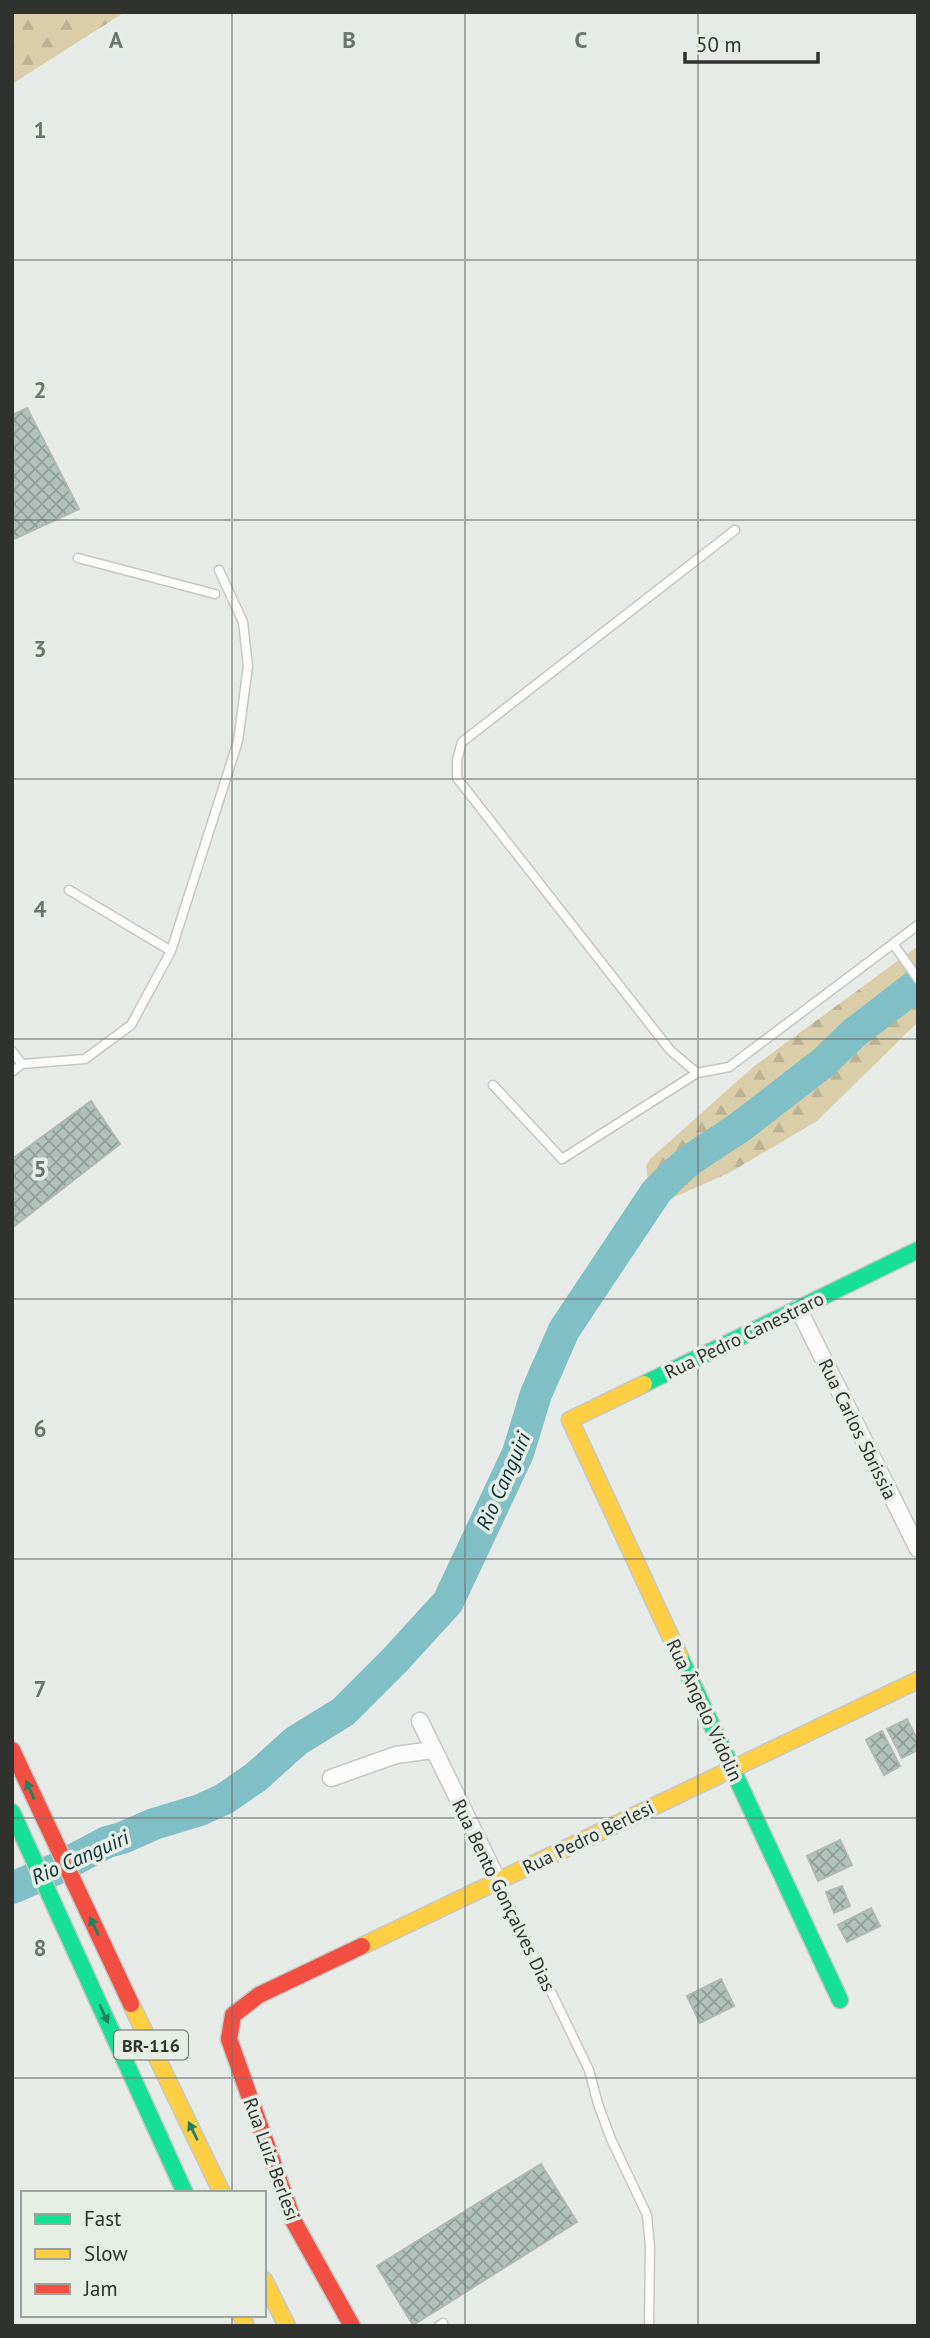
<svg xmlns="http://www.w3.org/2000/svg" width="930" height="2338" font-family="'PT Sans',sans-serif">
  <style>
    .forest { fill: url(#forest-firs) }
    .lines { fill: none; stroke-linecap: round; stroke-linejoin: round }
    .river { stroke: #81bfc7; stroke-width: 32 }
    .building { fill: url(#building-cross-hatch); stroke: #b3b7b4; stroke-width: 2 }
    .lane-casing { stroke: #c4c7c4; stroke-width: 11 }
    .street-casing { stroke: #c4c7c4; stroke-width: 19 }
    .fast-casing { stroke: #c4c7c4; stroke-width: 19 }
    .slow-casing { stroke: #c4c7c4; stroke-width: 19 }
    .jam-casing { stroke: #c4c7c4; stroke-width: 19 }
    .lane { stroke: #fbfcfb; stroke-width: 8 }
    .street { stroke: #fbfcfb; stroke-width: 16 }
    .fast { stroke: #16e098; stroke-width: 16 }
    .slow { stroke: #ffcf43; stroke-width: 16 }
    .jam { stroke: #f24e42; stroke-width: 16 }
    .oneway { fill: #24805e }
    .grid { fill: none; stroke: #6f736f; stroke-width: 2; stroke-opacity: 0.55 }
    .labels { text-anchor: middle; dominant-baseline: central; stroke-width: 7; stroke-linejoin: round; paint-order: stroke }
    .shield { fill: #e5ede5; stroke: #666a66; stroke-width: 2 }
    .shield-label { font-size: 18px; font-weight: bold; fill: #2f322f }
    .street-label { font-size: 19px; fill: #2f322f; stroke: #e5ede5 }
    .water-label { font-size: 21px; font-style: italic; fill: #043136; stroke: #e5ede5 }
    .grid-label { font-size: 23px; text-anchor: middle; font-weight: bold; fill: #6f736f; stroke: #e5ede5; stroke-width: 7; stroke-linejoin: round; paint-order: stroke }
  </style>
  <defs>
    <pattern id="forest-firs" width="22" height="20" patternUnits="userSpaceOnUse" patternTransform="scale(1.75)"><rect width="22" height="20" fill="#daceaa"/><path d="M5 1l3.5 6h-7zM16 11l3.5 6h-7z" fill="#bbb193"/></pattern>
    <pattern id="building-cross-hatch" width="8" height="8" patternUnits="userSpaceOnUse" patternTransform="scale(1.75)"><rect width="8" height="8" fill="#b1c2bd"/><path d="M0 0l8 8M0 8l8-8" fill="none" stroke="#909e9a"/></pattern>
  </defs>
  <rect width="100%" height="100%" fill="#e7ebe7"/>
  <!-- forest -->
  <path class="forest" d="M 12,12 L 125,12 L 12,84 Z
    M 918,946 L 918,1022 L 817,1121 L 729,1173 L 656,1205 L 650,1194 L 646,1166 L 650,1159 L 753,1067 Z"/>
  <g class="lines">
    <!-- river -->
    <path class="river" d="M 12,1888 L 58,1868 L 107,1842 L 122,1838 L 154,1824 L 200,1810 L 224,1799 L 256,1777 L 296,1741 L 343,1712 L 395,1660 L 448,1602 L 518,1453 L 536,1394 L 564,1330 L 656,1192 L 675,1173 L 690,1160 L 740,1127 L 824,1062 L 854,1033 L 918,984"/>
  </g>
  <!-- building -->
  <path class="building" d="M 27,408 L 79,509 L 12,540 L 12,415 Z
    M 91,1101 L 120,1144 L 12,1228 L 12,1159 Z
    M 907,1719 L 918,1741 L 918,1750 L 902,1758 L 887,1729 Z
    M 882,1731 L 900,1766 L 884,1775 L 866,1740 Z
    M 840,1840 L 852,1865 L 818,1881 L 807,1856 Z
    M 842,1886 L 850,1906 L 834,1913 L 826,1892 Z
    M 871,1908 L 880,1926 L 847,1942 L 838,1925 Z
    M 721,1979 L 734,2006 L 700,2023 L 687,1996 Z
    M 541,2164 L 577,2222 L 413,2325 L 377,2266 Z"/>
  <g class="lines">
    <!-- lane casing -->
    <g class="lane-casing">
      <path id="lane" d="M 735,530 L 462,742 L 457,760 L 457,778 L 670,1050 L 697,1073 L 729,1067 L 918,925
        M 78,558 L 215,594
        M 69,890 L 171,951
        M 894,945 L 918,979
        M 12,1051 L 22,1064 L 12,1072
        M 22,1064 L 85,1059 L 131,1025 L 171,951 L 238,741 L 248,666 L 243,622 L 219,570
        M 493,1085 L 562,1159 L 697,1073
        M 498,1882 L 589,2070 L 598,2104 L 611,2139 L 647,2215 L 650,2247 L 649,2326
        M 439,2326 L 443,2323"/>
    </g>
    <!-- street casing -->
    <g class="street-casing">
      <path id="street" d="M 798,1308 L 918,1549
        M 420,1721 L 498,1881
        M 331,1778 L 396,1755 L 433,1750"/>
    </g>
    <!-- fast casing -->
    <g class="fast-casing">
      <path id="fast" d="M 644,1384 L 918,1250
        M 680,1657 L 840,2000
        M 12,1812 L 185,2193"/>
    </g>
    <!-- slow casing -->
    <g class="slow-casing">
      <path id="slow" d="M 644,1384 L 570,1420 L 680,1657
        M 362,1946 L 918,1680
        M 131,2004 L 222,2193
        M 264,2280 L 287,2326
        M 241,2315 L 246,2326"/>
    </g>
    <!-- jam casing -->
    <g class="jam-casing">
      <path id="jam" d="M 12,1750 L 131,2004
        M 352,2326 L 294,2222 L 229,2039 L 233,2015 L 259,1995 L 362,1946"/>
    </g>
    <!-- lane -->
    <use href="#lane" class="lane"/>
    <!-- street -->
    <use href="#street" class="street"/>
    <!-- fast -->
    <use href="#fast" class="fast"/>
    <!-- slow -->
    <use href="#slow" class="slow"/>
    <!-- jam -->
    <use href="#jam" class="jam"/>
  </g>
  <!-- one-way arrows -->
  <defs><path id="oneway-solid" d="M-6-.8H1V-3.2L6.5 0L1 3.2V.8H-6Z" transform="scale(1.75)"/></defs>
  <g class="oneway">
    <use href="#oneway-solid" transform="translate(30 1790) rotate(-114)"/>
    <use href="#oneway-solid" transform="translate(94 1926) rotate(-116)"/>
    <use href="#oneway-solid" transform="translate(104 2014) rotate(65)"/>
    <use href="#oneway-solid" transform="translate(193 2131) rotate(-116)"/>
  </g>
  <!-- grid -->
  <path class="grid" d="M 232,12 L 232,2193M 465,12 L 465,2326M 698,12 L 698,2326M 12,260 L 918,260M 12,520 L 918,520M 12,779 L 918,779M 12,1039 L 918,1039M 12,1299 L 918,1299M 12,1559 L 918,1559M 12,1818 L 918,1818M 12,2078 L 918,2078M 232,2315 L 232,2326"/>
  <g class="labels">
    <!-- shield labels -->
    <rect class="shield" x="114" y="2030.5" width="74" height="29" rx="5"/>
    <g class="shield-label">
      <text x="151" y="2045">BR-116</text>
    </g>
    <!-- street labels -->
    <g class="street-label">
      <text transform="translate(744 1335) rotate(-26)">Rua Pedro Canestraro</text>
      <text transform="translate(858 1429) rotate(64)">Rua Carlos Sbrissia</text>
      <text transform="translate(705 1710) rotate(65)">Rua Ângelo Vidolin</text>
      <text transform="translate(588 1837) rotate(-26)">Rua Pedro Berlesi</text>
      <text transform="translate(504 1895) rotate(64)">Rua Bento Gonçalves Dias</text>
      <text transform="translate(272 2159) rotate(70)">Rua Luiz Berlesi</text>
    </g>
    <!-- water labels -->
    <g class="water-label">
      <text transform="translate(503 1481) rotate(-66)">Rio Canguiri</text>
      <text transform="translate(80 1857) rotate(-24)">Rio Canguiri</text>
    </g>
  </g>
  <g class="grid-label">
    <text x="116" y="48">A</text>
    <text x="349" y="48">B</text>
    <text x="581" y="48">C</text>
    <text x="40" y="138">1</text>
    <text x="40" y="398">2</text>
    <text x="40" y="657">3</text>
    <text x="40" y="917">4</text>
    <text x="40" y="1177">5</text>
    <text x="40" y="1437">6</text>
    <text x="40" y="1697">7</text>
    <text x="40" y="1956">8</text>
  </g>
  <!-- border -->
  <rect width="930" height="2338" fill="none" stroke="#2f322f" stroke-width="28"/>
  <!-- legend -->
  <rect x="21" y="2191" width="245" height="126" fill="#e5ede5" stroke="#9ca29c" stroke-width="2"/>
  <rect x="35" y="2214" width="35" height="10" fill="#16e098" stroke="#9ca29c" stroke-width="2"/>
  <text x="84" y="2226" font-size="21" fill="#2f322f">Fast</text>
  <rect x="35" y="2249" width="35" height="10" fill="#ffcf43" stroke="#9ca29c" stroke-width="2"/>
  <text x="84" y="2261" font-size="21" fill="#2f322f">Slow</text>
  <rect x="35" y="2284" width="35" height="10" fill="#f24e42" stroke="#9ca29c" stroke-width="2"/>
  <text x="84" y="2296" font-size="21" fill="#2f322f">Jam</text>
  <!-- scale -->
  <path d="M685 52v10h133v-10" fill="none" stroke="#2f322f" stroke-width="3.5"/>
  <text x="696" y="52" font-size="21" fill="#2f322f" stroke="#e5ede5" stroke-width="5" paint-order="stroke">50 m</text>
</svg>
